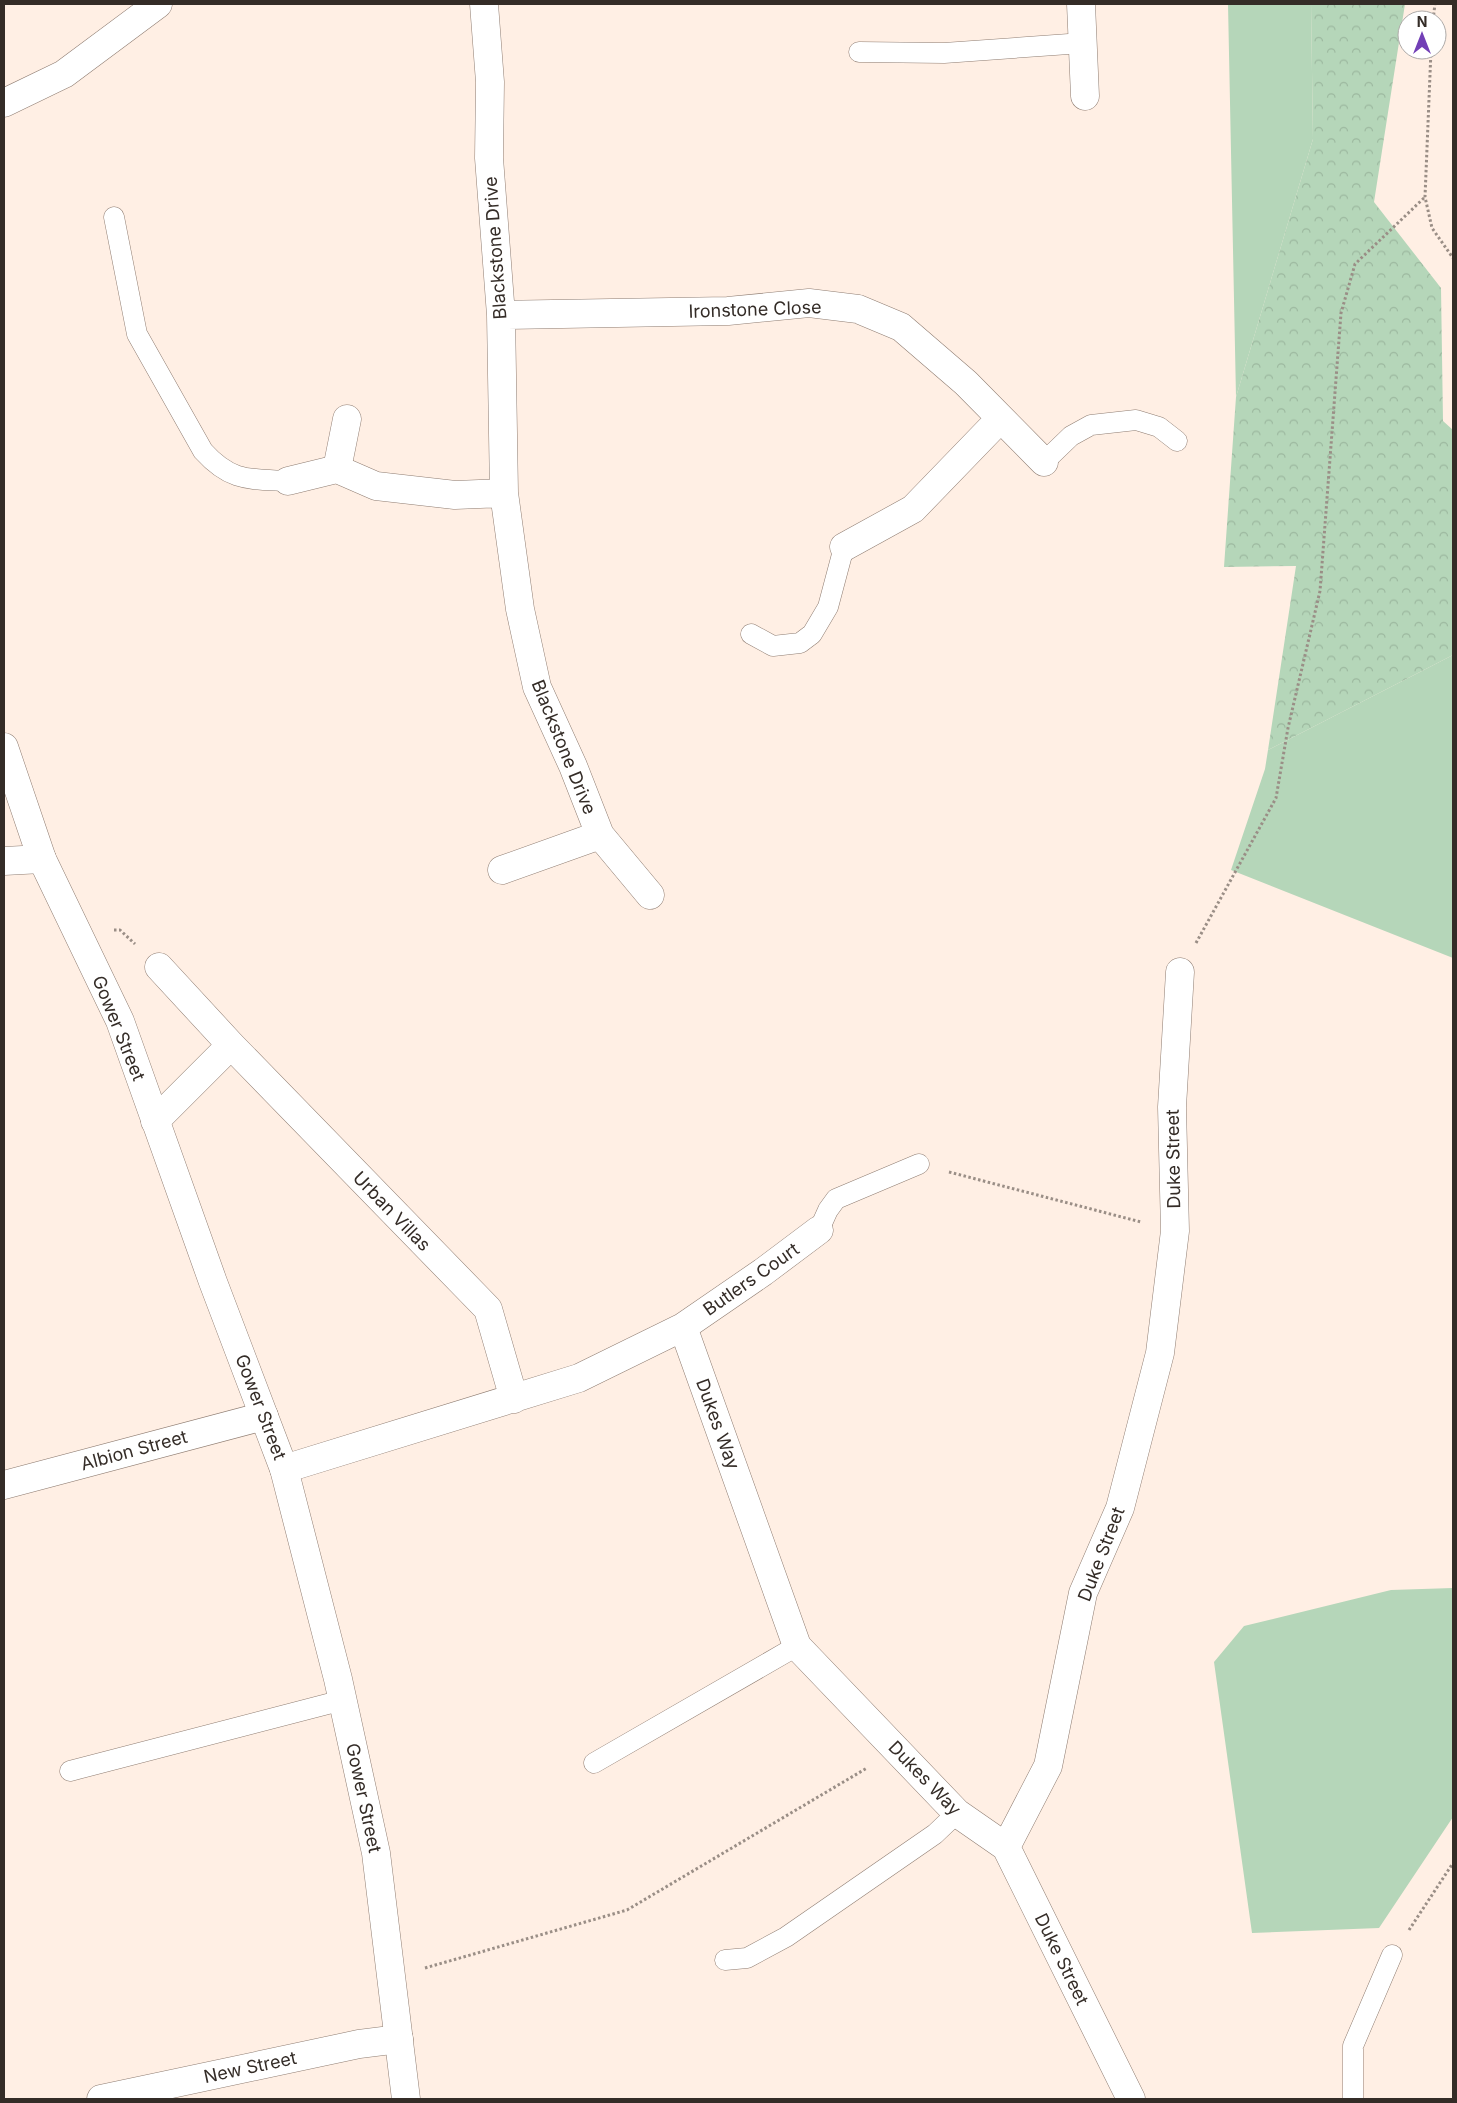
<svg xmlns="http://www.w3.org/2000/svg" width="1457" height="2103" font-family="Inter,sans-serif">
  <style>
    .green { fill: #b5d6b9 }
    .forest { fill: url(#forest-crowns) }
    .lines { fill: none; stroke-linecap: round; stroke-linejoin: round }
    .lane-casing { stroke: #8f7d72; stroke-width: 21 }
    .street-casing { stroke: #8f7d72; stroke-width: 29 }
    .secondary-casing { stroke: #8f7d72; stroke-width: 29 }
    .path { stroke: #9a8e86; stroke-width: 3; stroke-dasharray: 2.5 2.5; stroke-linecap: butt }
    .lane { stroke: #fff; stroke-width: 20 }
    .street { stroke: #fff; stroke-width: 28 }
    .secondary { stroke: #fff; stroke-width: 28 }
    .labels { text-anchor: middle; dominant-baseline: central; stroke-width: 4; stroke-linejoin: round; paint-order: stroke }
    .street-label { font-size: 18px; fill: #342c27; stroke: #fff }
  </style>
  <defs>
    <pattern id="forest-crowns" width="20" height="18" patternUnits="userSpaceOnUse" patternTransform="scale(1.25)"><rect width="20" height="18" fill="#b5d6b9"/><path d="M2 6a3 3 0 1 1 6 0M12 15a3 3 0 1 1 6 0" fill="none" stroke="#9cb89f"/></pattern>
  </defs>
  <rect width="100%" height="100%" fill="#ffefe4"/>
  <!-- green -->
  <path class="green" d="M 1228,4 L 1311,4 L 1313,139 L 1236,397 Z
    M 1453,655 L 1453,958 L 1231,870 L 1265,769 L 1268,750 Z
    M 1453,1588 L 1453,1817 L 1379,1928 L 1252,1933 L 1214,1662 L 1244,1626 L 1391,1590 Z"/>
  <!-- forest -->
  <path class="forest" d="M 1311,4 L 1405,4 L 1374,202 L 1441,288 L 1443,421 L 1453,430 L 1453,655 L 1268,750 L 1296,566 L 1224,567 L 1236,397 L 1313,139 Z"/>
  <g class="lines">
    <!-- lane casing -->
    <g class="lane-casing">
      <path id="lane" d="M 859,52 L 944,53 L 1083,43
        M 114,217 L 137,334 L 203,451 C 231,482 249,479 288,481
        M 1044,462 L 1071,436 L 1091,425 L 1136,420 L 1159,427 L 1177,441
        M 751,634 L 773,646 L 800,643 L 812,634 L 828,607 L 844,547
        M 819,1230 L 828,1210 L 836,1199 L 919,1164
        M 594,1763 L 797,1646
        M 70,1771 L 343,1700
        M 725,1960 L 747,1958 L 786,1937 L 935,1834 L 957,1813
        M 1353,2099 L 1353,2046 L 1392,1955"/>
    </g>
    <!-- street casing -->
    <g class="street-casing">
      <path id="street" d="M 484,4 L 490,82 L 489,158 L 501,315 L 504,493 L 520,609 L 537,687 L 573,766 L 600,835 L 650,895
        M 1081,4 L 1085,96
        M 4,103 L 64,74 L 158,4
        M 501,315 L 728,311 L 809,303 L 858,309 L 901,327 L 966,383 L 1044,462
        M 337,469 L 347,419
        M 288,481 L 337,469 L 376,486 L 455,495 L 504,493
        M 844,547 L 913,509 L 1000,419
        M 4,861 L 42,859
        M 502,870 L 600,835
        M 159,967 L 231,1045 L 488,1309 L 514,1399
        M 155,1121 L 231,1045
        M 683,1327 L 797,1646 L 957,1813 L 1006,1847
        M 284,1469 L 579,1378 L 683,1327 L 763,1272 L 819,1230
        M 4,1485 L 264,1416
        M 101,2099 L 359,2044 L 399,2039
        M 1131,2099 L 1006,1847 L 1048,1766 L 1083,1593 L 1120,1508 L 1160,1353 L 1175,1231 L 1172,1107 L 1180,972"/>
    </g>
    <!-- secondary casing -->
    <g class="secondary-casing">
      <path id="secondary" d="M 4,747 L 42,859 L 120,1021 L 213,1282 L 284,1469 L 338,1679 L 376,1853 L 406,2099"/>
    </g>
    <!-- path -->
    <path class="path" d="M 1433,20 L 1435,4
      M 1431,50 L 1425,197 L 1432,228 L 1453,258
      M 114,930 L 120,930 L 135,944
      M 1196,943 L 1276,798 L 1288,728 L 1320,591 L 1341,313 L 1355,264 L 1425,197
      M 949,1172 L 1141,1222
      M 1409,1930 L 1453,1863
      M 425,1968 L 627,1910 L 867,1768"/>
    <!-- lane -->
    <use href="#lane" class="lane"/>
    <!-- street -->
    <use href="#street" class="street"/>
    <!-- secondary -->
    <use href="#secondary" class="secondary"/>
  </g>
  <g class="labels">
    <!-- street labels -->
    <g class="street-label">
      <text transform="translate(495 248) rotate(-94)">Blackstone Drive</text>
      <text transform="translate(755 309) rotate(-2)">Ironstone Close</text>
      <text transform="translate(564 747) rotate(68)">Blackstone Drive</text>
      <text transform="translate(119 1028) rotate(68)">Gower Street</text>
      <text transform="translate(1173 1159) rotate(-91)">Duke Street</text>
      <text transform="translate(392 1211) rotate(46)">Urban Villas</text>
      <text transform="translate(751 1279) rotate(-35)">Butlers Court</text>
      <text transform="translate(261 1407) rotate(69)">Gower Street</text>
      <text transform="translate(718 1424) rotate(70)">Dukes Way</text>
      <text transform="translate(134 1450) rotate(-15)">Albion Street</text>
      <text transform="translate(1101 1554) rotate(-69)">Duke Street</text>
      <text transform="translate(925 1778) rotate(46)">Dukes Way</text>
      <text transform="translate(364 1798) rotate(78)">Gower Street</text>
      <text transform="translate(1062 1959) rotate(64)">Duke Street</text>
      <text transform="translate(250 2067) rotate(-12)">New Street</text>
    </g>
  </g>
  <!-- border -->
  <rect width="1457" height="2103" fill="none" stroke="#342c27" stroke-width="10"/>
  <!-- north arrow -->
  <g transform="translate(1422 35)"><circle r="24" fill="#ffffff" stroke="#aeaba9"/>
  <path d="M0-4L9 19L0 12L-9 19Z" fill="#723fb6"/>
  <text y="-8" font-size="14" font-weight="bold" text-anchor="middle" fill="#342c27">N</text>
  </g>
</svg>
